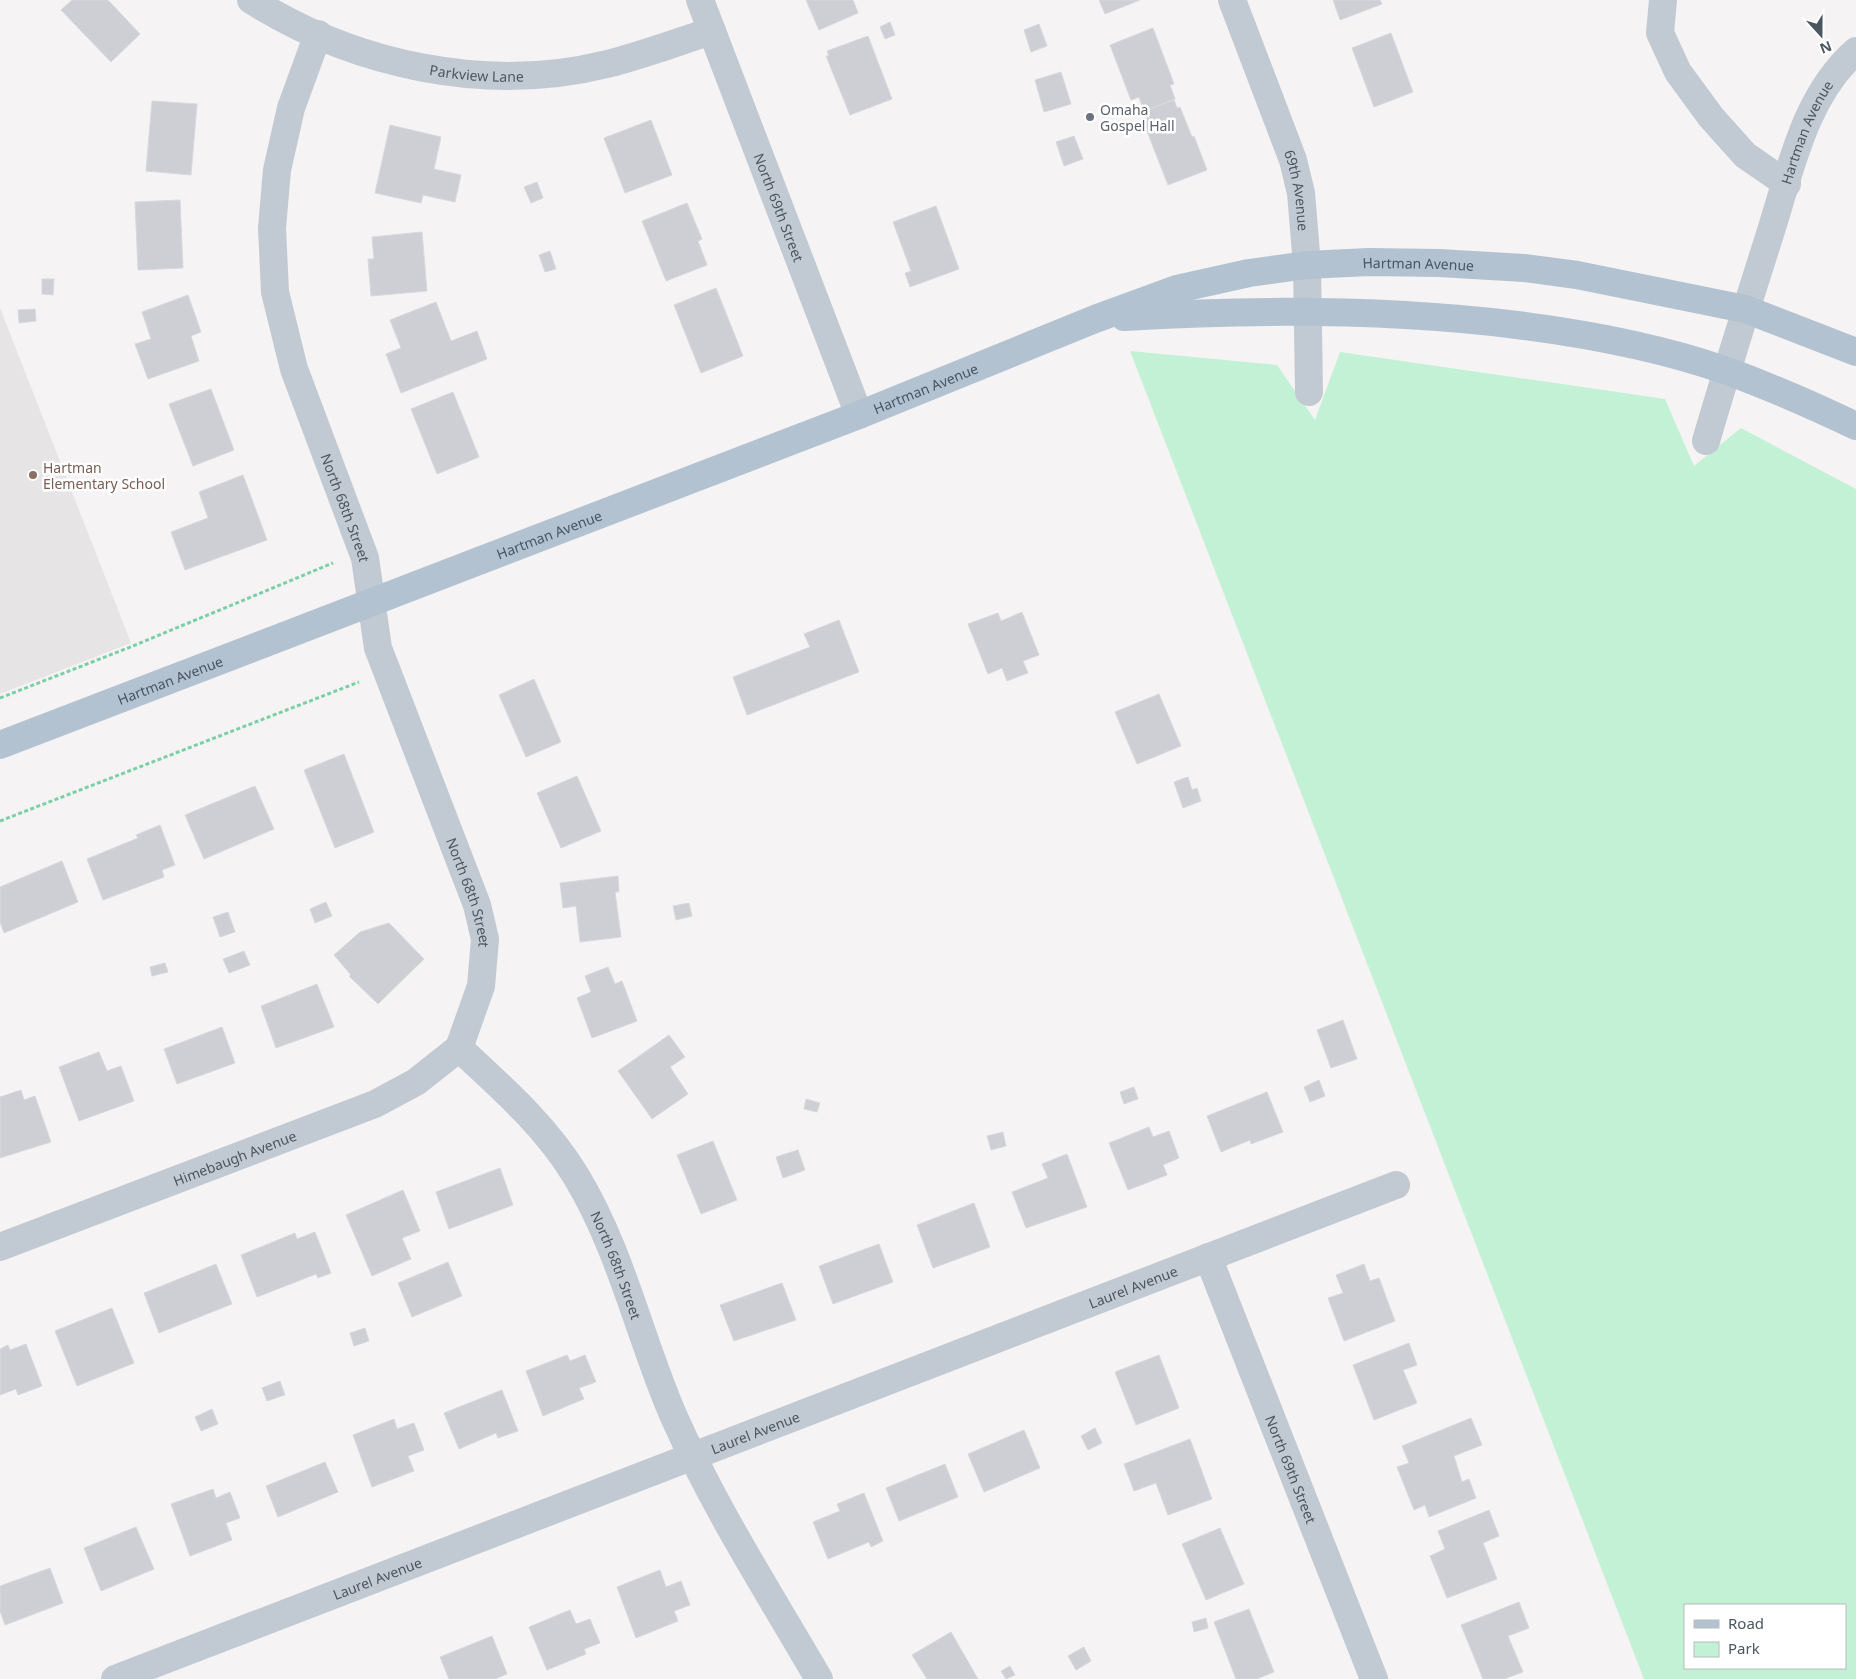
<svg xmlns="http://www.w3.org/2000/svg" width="1856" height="1679" font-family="'Noto Sans',sans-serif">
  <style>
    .education { fill: #e6e4e5 }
    .green { fill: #c3f1d5; fill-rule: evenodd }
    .building { fill: #cdcfd5; stroke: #d7d9de }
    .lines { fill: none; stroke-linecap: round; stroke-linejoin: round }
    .path { stroke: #7ad0a6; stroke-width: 3; stroke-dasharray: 4 2.5; stroke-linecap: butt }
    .minor { stroke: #c1cad2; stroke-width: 28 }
    .major { stroke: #b3c2d1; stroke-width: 28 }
    .worship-dot { fill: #6b7280; stroke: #fff; stroke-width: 2 }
    .education-dot { fill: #8d6e63; stroke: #fff; stroke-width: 2 }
    .labels { text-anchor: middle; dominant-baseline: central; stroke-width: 5; stroke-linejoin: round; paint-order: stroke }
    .street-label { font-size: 14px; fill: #4a5661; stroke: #fff }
    .worship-label { font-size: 14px; fill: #5b616d; stroke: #fff; text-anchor: start }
    .education-label { font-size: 14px; fill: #785e54; stroke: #fff; text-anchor: start }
  </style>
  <rect width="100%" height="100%" fill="#f5f3f3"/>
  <!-- education -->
  <path class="education" d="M 0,308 L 131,643 L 0,694 Z"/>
  <!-- green -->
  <path class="green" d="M 1130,351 L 1277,365 L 1315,420 L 1340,352 L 1665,399 L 1694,466 L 1741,428 L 1856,489 L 1856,1679 L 1644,1679 ZM 1685,1605 L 1845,1605 L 1845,1668 L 1685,1668 Z"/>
  <!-- building -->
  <path class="building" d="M 72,0 L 108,0 L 140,34 L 111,62 L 61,10 Z
    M 806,0 L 853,0 L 858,13 L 819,30 Z
    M 1099,0 L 1140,0 L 1105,14 Z
    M 1333,0 L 1380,0 L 1382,4 L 1340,20 Z
    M 890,22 L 895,35 L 885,39 L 880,27 Z
    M 1039,24 L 1047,46 L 1031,52 L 1024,30 Z
    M 1153,28 L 1174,84 L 1170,85 L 1175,99 L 1144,111 L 1139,97 L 1131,100 L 1110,45 Z
    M 1391,33 L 1413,92 L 1374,107 L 1352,48 Z
    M 868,36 L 892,99 L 850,115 L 826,56 L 829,56 L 827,51 Z
    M 1061,72 L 1071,104 L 1044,112 L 1035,80 Z
    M 1174,100 L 1177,108 L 1180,107 L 1192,137 L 1194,136 L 1207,170 L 1168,185 L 1143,121 L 1147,120 L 1144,111 Z
    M 152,101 L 197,104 L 191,175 L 146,171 Z
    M 651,120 L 672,175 L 625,193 L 604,138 Z
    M 390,125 L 441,137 L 434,169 L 461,175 L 455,202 L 423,195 L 421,203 L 375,193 Z
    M 1074,136 L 1083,159 L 1064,166 L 1056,142 Z
    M 537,182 L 543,198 L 531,203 L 524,187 Z
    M 180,200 L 183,268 L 138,270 L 135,202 Z
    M 687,203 L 702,239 L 698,241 L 707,265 L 666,281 L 642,221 Z
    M 936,206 L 959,269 L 910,287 L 905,273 L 911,271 L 893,222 Z
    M 422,232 L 427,291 L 371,296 L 368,259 L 374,259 L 372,237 Z
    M 550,251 L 556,269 L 545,272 L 539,255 Z
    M 42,279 L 54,279 L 53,295 L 42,294 Z
    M 716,288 L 743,356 L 701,373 L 674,305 Z
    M 188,295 L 201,332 L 191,336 L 199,361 L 148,379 L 135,344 L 151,339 L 142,312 Z
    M 436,302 L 451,341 L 477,331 L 487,359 L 401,393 L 386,354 L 401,348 L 390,320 Z
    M 35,309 L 36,321 L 19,323 L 18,310 Z
    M 211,389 L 234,450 L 193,466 L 169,404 Z
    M 453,392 L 479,457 L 437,474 L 411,409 Z
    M 243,475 L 267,540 L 185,570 L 171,532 L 208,518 L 199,492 Z
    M 1022,612 L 1039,655 L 1023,661 L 1028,673 L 1007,681 L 1002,668 L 988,674 L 968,624 L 998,613 L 1001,621 Z
    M 839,620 L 859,672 L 747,715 L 733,677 L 810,647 L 804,634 Z
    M 534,679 L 561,742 L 526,757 L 499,695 Z
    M 1159,694 L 1181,746 L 1137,764 L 1115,712 Z
    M 344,754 L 374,832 L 335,848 L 304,770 Z
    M 577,776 L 601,831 L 561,848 L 537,793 Z
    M 1188,777 L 1192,790 L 1197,788 L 1201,801 L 1183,808 L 1174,782 Z
    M 255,786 L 274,829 L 204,859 L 185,815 Z
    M 160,825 L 175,865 L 162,870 L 164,877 L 103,900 L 87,859 L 138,838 L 136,835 Z
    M 62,861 L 78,902 L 4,933 L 0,922 L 0,887 Z
    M 618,876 L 619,892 L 615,892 L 621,937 L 580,942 L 576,906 L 563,908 L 560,883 Z
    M 326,902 L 332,916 L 315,923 L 310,909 Z
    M 689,903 L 692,916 L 676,920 L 673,906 Z
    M 228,912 L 235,932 L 220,937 L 213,917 Z
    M 389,923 L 424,959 L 378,1004 L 349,976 L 351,975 L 334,955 L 360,932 Z
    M 244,951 L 250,965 L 229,973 L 223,959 Z
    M 165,963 L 168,972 L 152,976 L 150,967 Z
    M 608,967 L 615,984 L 622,981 L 637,1021 L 592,1038 L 577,998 L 591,992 L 585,976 Z
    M 317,984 L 334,1027 L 276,1048 L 261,1006 Z
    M 1343,1020 L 1357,1059 L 1331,1068 L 1317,1030 Z
    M 222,1027 L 235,1063 L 177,1084 L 164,1049 Z
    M 669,1035 L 685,1057 L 670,1067 L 688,1094 L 652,1119 L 618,1071 Z
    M 99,1052 L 107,1071 L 121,1066 L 134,1101 L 79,1121 L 59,1067 Z
    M 1319,1080 L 1325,1096 L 1310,1102 L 1304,1087 Z
    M 1134,1087 L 1138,1099 L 1124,1104 L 1120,1092 Z
    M 21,1090 L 24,1100 L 35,1096 L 51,1142 L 0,1158 L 0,1097 Z
    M 1267,1092 L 1283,1132 L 1251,1144 L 1250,1140 L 1221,1152 L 1207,1116 Z
    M 806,1099 L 820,1103 L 817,1112 L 804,1109 Z
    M 1149,1127 L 1153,1137 L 1169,1131 L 1179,1158 L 1163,1165 L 1167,1175 L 1128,1190 L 1109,1143 Z
    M 1003,1132 L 1006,1146 L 991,1150 L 987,1136 Z
    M 713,1141 L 737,1200 L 701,1214 L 677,1155 Z
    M 798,1150 L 805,1170 L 783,1178 L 776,1157 Z
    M 1067,1154 L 1087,1207 L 1026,1228 L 1012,1192 L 1048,1178 L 1042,1164 Z
    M 500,1168 L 513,1205 L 449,1229 L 436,1192 Z
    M 403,1190 L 420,1231 L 402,1238 L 411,1259 L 372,1276 L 346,1215 Z
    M 974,1203 L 990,1247 L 933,1268 L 917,1225 Z
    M 315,1232 L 331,1273 L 318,1278 L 316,1274 L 257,1297 L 241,1255 L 295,1233 L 297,1239 Z
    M 879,1244 L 893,1282 L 833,1304 L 819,1266 Z
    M 448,1262 L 462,1296 L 412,1317 L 398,1283 Z
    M 216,1264 L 232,1304 L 159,1333 L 144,1293 Z
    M 1364,1264 L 1370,1281 L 1379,1278 L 1395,1321 L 1344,1341 L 1328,1298 L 1343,1293 L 1336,1275 Z
    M 782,1283 L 796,1320 L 734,1341 L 720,1305 Z
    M 112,1308 L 134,1363 L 77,1386 L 55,1331 Z
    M 365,1328 L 369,1341 L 354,1346 L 350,1333 Z
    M 1409,1343 L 1417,1365 L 1403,1370 L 1417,1403 L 1374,1420 L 1353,1365 Z
    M 26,1344 L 42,1386 L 18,1395 L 16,1389 L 0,1395 L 0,1349 L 8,1345 L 10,1350 Z
    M 567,1355 L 570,1361 L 585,1355 L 596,1382 L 579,1388 L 584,1399 L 543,1416 L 526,1371 Z
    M 1159,1355 L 1179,1408 L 1136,1425 L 1115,1372 Z
    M 280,1381 L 285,1395 L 267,1401 L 262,1388 Z
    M 502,1390 L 518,1431 L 498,1438 L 496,1433 L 459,1449 L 444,1413 Z
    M 212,1409 L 218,1424 L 201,1431 L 195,1417 Z
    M 1471,1418 L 1482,1445 L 1454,1456 L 1462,1482 L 1469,1479 L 1476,1498 L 1429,1517 L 1425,1505 L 1414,1510 L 1397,1467 L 1409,1463 L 1402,1446 Z
    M 394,1419 L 397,1429 L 414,1423 L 424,1450 L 408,1456 L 414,1471 L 372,1487 L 353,1435 Z
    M 1095,1428 L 1102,1443 L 1088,1450 L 1081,1436 Z
    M 1024,1430 L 1040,1468 L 984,1492 L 968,1454 Z
    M 1190,1439 L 1212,1499 L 1168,1515 L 1156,1483 L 1134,1491 L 1124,1464 Z
    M 325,1462 L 338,1492 L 278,1517 L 266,1486 Z
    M 945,1464 L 958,1497 L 899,1521 L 886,1488 Z
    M 213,1489 L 216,1498 L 230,1492 L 240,1518 L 226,1523 L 232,1540 L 190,1556 L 171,1504 Z
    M 864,1493 L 883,1541 L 871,1547 L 869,1542 L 828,1559 L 813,1522 L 840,1511 L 837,1504 Z
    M 1489,1510 L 1499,1536 L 1483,1543 L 1497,1579 L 1447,1598 L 1430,1556 L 1445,1549 L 1438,1531 Z
    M 136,1527 L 154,1569 L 101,1591 L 84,1548 Z
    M 1220,1528 L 1244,1584 L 1206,1600 L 1182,1544 Z
    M 50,1568 L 63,1603 L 5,1625 L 0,1611 L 0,1586 Z
    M 660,1570 L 666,1587 L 681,1581 L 690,1605 L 674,1611 L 678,1621 L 636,1638 L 617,1587 Z
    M 1519,1602 L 1529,1628 L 1508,1636 L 1523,1672 L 1504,1679 L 1483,1679 L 1461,1625 Z
    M 1249,1609 L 1274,1672 L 1257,1679 L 1236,1679 L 1214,1622 Z
    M 570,1610 L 576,1624 L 590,1619 L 600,1643 L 584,1649 L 586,1654 L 547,1670 L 529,1627 Z
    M 1206,1618 L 1208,1628 L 1194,1632 L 1192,1622 Z
    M 951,1632 L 978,1679 L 927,1679 L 912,1655 Z
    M 492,1636 L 507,1674 L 495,1679 L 449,1679 L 440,1657 Z
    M 1084,1647 L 1091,1661 L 1076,1670 L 1068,1656 Z
    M 1010,1666 L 1015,1675 L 1006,1679 L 1001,1671 Z"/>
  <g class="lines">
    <!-- path -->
    <path class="path" d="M 0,698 L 133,646 L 333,563
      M 0,821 L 359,682"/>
    <!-- minor -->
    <g class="minor">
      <path id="s1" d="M 251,0 C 354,65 487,94 607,64 C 643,55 677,42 712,31"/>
      <path id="s2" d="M 700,0 L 859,415"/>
      <path id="s3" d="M 1232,0 L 1293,160 L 1301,193 L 1307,265 L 1309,392"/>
      <path d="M 1663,0 L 1660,33 L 1678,72 L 1711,117 L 1745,155 L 1787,184"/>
      <path id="s4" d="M 318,34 L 291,108 L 277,170 L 272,228 L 275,292 L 294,369 L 365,558 L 378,648 L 477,905 L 485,939 L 481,986 L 459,1048"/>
      <path id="s5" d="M 1706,441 C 1726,372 1748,303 1770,234 C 1790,172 1804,96 1856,51"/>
      <path id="s6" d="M 459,1048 C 502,1088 545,1125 576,1176 C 621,1250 640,1339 674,1417 C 715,1509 769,1593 819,1679"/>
      <path id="s7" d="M 0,1247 L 375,1104 L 416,1082 L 459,1048"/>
      <path id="s8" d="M 1208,1257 L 1374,1679"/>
      <path id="s9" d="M 115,1679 L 1396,1185"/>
    </g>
    <!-- major -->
    <g class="major">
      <path d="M 1124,317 C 1255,309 1386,309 1517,325 C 1588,334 1659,347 1727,371 C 1771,387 1814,406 1856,426"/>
      <path id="s10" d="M 0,745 L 859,415 L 1095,319 L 1177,289 L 1249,273 L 1307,265 L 1369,262 L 1439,263 L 1524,268 L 1577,275 L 1745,309 L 1856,352"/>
    </g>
  </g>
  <!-- markers -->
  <circle class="worship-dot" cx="1090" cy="117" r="5"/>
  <circle class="education-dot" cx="33" cy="475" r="5"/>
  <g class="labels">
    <!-- street labels -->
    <g class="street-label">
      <text stroke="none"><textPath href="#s1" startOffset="240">Parkview Lane</textPath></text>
      <text stroke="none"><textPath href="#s5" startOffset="325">Hartman Avenue</textPath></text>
      <text stroke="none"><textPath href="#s3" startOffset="202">69th Avenue</textPath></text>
      <text stroke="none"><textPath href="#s2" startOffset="222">North 69th Street</textPath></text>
      <text stroke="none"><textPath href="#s10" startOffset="1506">Hartman Avenue</textPath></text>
      <text stroke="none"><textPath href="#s10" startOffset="992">Hartman Avenue</textPath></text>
      <text stroke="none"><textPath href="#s4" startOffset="492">North 68th Street</textPath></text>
      <text stroke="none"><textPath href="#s10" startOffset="588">Hartman Avenue</textPath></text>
      <text stroke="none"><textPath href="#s10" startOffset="182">Hartman Avenue</textPath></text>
      <text stroke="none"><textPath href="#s4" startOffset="898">North 68th Street</textPath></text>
      <text stroke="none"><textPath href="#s7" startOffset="251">Himebaugh Avenue</textPath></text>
      <text stroke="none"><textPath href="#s6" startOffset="272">North 68th Street</textPath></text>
      <text stroke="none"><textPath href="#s9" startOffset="1091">Laurel Avenue</textPath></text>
      <text stroke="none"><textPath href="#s9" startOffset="686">Laurel Avenue</textPath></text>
      <text stroke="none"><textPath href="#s8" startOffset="228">North 69th Street</textPath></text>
      <text stroke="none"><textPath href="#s9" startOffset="281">Laurel Avenue</textPath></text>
    </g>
    <!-- worship labels -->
    <g class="worship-label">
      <text x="1100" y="109">Omaha<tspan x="1100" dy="16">Gospel Hall</tspan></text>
    </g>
    <!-- education labels -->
    <g class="education-label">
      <text x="43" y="467">Hartman<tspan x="43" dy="16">Elementary School</tspan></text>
    </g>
  </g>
  <!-- legend -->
  <rect x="1684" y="1604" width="162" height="65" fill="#ffffff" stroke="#b7bbc0"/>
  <rect x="1694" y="1620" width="25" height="8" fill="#b3c2d1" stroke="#b7bbc0"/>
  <text x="1728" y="1629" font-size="15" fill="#4a5661">Road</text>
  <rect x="1694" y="1642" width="25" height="15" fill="#c3f1d5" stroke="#b7bbc0"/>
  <text x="1728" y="1654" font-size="15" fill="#4a5661">Park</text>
  <!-- north arrow -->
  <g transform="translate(1821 35) rotate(159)" stroke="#ffffff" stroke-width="4" paint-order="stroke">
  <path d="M0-4L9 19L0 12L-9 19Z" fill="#4a5661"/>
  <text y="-8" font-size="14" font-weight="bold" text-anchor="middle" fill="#4a5661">N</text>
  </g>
</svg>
